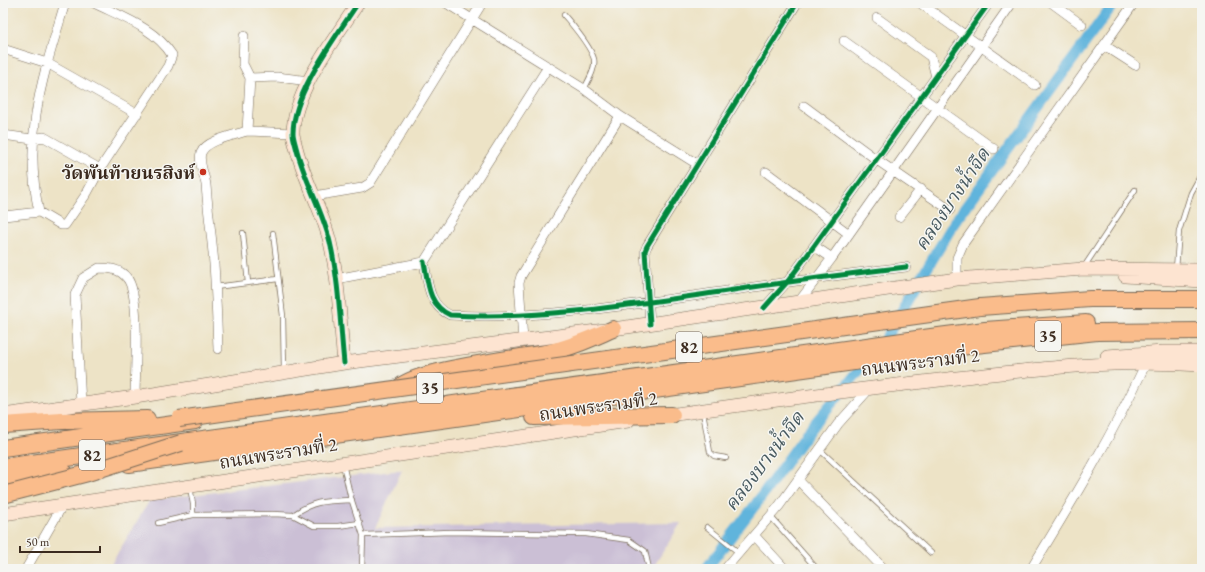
<svg xmlns="http://www.w3.org/2000/svg" width="1205" height="572" font-family="'EB Garamond','Noto Serif Thai',serif">
  <style>
    .industrial { fill: #cbbfd5 }
    .lines { fill: none; stroke-linecap: round; stroke-linejoin: round }
    .canal { stroke: #60b4dc; stroke-width: 11 }
    .lane-casing { stroke: #796b59; stroke-width: 6 }
    .street-casing { stroke: #796b59; stroke-width: 10 }
    .secondary-casing { stroke: #796b59; stroke-width: 14 }
    .highway-casing { stroke: #796b59; stroke-width: 18 }
    .lane { stroke: #fff; stroke-width: 4.5 }
    .street { stroke: #fff; stroke-width: 9 }
    .secondary { stroke: #fde4d1; stroke-width: 13 }
    .highway { stroke: #fabc8b; stroke-width: 16 }
    .highway-bridge-casing { stroke: #796b59; stroke-width: 18; stroke-linecap: butt }
    .highway-bridge { stroke: #fabc8b; stroke-width: 16 }
    .cycleway-casing { stroke: #f6f6f2; stroke-width: 8 }
    .cycleway { stroke: #00873e; stroke-width: 5 }
    .poi-dot { fill: #c8321e; stroke: #f6f6f2; stroke-width: 1.5 }
    .labels { text-anchor: middle; dominant-baseline: central; stroke-width: 3; stroke-linejoin: round; paint-order: stroke }
    .shield { fill: #f6f6f2; stroke: #73675e; stroke-width: 1 }
    .shield-label { font-size: 17px; font-weight: bold; fill: #3b2a1e }
    .poi-label { font-size: 18px; font-weight: bold; fill: #3b2a1e; stroke: #f6f6f2; text-anchor: end }
    .street-label { font-size: 18px; fill: #3b2a1e; stroke: #f6f6f2 }
    .water-label { font-size: 19px; font-style: italic; fill: #485a60; stroke: #f6f6f2 }
  </style>
  <rect width="100%" height="100%" fill="#f6f6f2"/>
  <filter id="ink" filterUnits="userSpaceOnUse"><feTurbulence type="fractalNoise" baseFrequency=".025" numOctaves="2"/><feDisplacementMap in="SourceGraphic" scale="8" xChannelSelector="R" yChannelSelector="G"/><feConvolveMatrix kernelMatrix="1 2 1 2 8 2 1 2 1" color-interpolation-filters="sRGB"/></filter>
  <filter id="wash" filterUnits="userSpaceOnUse"><feTurbulence type="fractalNoise" baseFrequency=".012" numOctaves="4" result="noise"/><feDisplacementMap in="SourceGraphic" scale="16" xChannelSelector="R" yChannelSelector="G"/><feGaussianBlur stdDeviation="0.9" result="paint"/><feColorMatrix in="noise" values="0 0 0 0 0 0 0 0 0 0 0 0 0 0 0 0 0 1.4 0 .05"/><feComposite in="paint" operator="in"/></filter>
  <g filter="url(#wash)">
    <rect width="100%" height="100%" fill="#ede3c6"/>
    <!-- industrial -->
    <path class="industrial" d="M 402,470 L 375,528 L 681,523 L 652,569 L 108,569 L 150,500 Z"/>
    <g class="lines">
      <!-- canal -->
      <path class="canal" d="M 706,569 L 756,504 L 810,429 L 884,341 L 954,223 L 1114,3"/>
    </g>
  </g>
  <g filter="url(#ink)">
    <g class="lines">
      <!-- lane casing -->
      <g class="lane-casing">
        <path id="lane" d="M 564,15 C 573,26 590,45 594,59 C 596,69 588,81 584,89
          M 243,233 L 248,283
          M 273,233 L 283,316 L 284,371
          M 1084,267 L 1135,190
          M 1176,269 L 1179,231 L 1191,193 L 1202,173
          M 215,287 L 278,279
          M 703,412 L 710,452 L 714,456 L 726,458
          M 820,450 L 931,553
          M 343,464 L 350,495 L 363,535 L 362,569
          M 190,487 L 193,504 L 193,515 L 273,514 L 293,515 L 314,526 L 338,526 L 360,523
          M 293,515 C 314,500 327,501 352,500
          M 770,516 L 817,569
          M 158,523 L 193,515
          M 707,527 L 738,552
          M 363,535 L 451,532 L 586,534 L 629,540 L 645,551 L 649,569"/>
      </g>
      <!-- street casing -->
      <g class="street-casing">
        <path id="street" d="M 446,3 L 584,89 L 620,116 L 697,164
          M 920,3 L 1035,85
          M 1052,3 L 1082,25
          M 877,18 L 931,57 L 936,77
          M 244,36 L 243,64 L 250,78
          M 844,41 L 994,149
          M 1104,45 L 1135,65
          M 3,49 L 47,63 L 137,114
          M 804,106 L 877,160 L 950,210
          M 247,131 L 293,133
          M 3,135 L 32,139 L 44,137 L 100,169
          M 766,172 L 849,234
          M 314,196 L 362,188 L 370,183 L 482,3
          M 39,212 C 22,134 43,77 65,3
          M 4,216 L 39,212 L 61,225 L 65,225 L 87,193 L 100,169 L 168,66 L 172,55 C 155,28 122,17 94,3
          M 899,217 L 921,189
          M 814,246 L 832,258
          M 424,262 C 428,283 428,305 450,315 C 543,320 635,304 727,291 C 787,282 846,274 906,267
          M 336,279 L 424,262 L 548,67
          M 957,279 L 957,258 L 963,244 L 1134,3
          M 798,303 L 832,258 L 1012,3
          M 764,308 L 788,281 L 814,246 L 989,3
          M 650,324 L 645,251 L 647,246 L 797,3
          M 523,340 L 519,283 L 521,276 L 620,116
          M 218,349 C 217,321 216,292 214,264 C 212,238 208,212 206,185 C 205,176 198,162 201,153 C 206,140 235,135 247,131 L 250,78 L 277,77 L 309,81
          M 81,404 L 75,295 L 83,278 L 99,268 C 110,268 120,269 127,278 C 141,295 135,372 135,397
          M 799,481 L 884,569
          M 754,535 L 785,569
          M 26,569 L 62,506
          M 725,569 L 779,506 L 838,424 L 871,387
          M 1031,569 C 1072,502 1113,434 1146,363"/>
      </g>
      <!-- secondary casing -->
      <g class="secondary-casing">
        <path id="secondary" d="M 1125,276 L 1202,281
          M 1107,356 L 1163,352 L 1202,352
          M 344,363 C 340,323 339,281 330,242 C 322,209 304,180 296,147 C 295,143 293,137 293,133 C 293,92 336,37 358,3
          M 3,415 L 135,397 L 344,363 L 613,329 L 957,279 L 1083,269 L 1202,270
          M 663,416 C 758,402 853,390 948,379 C 1033,369 1117,359 1202,365
          M 3,514 L 628,421"/>
      </g>
      <!-- highway casing -->
      <g class="highway-casing">
        <path id="highway" d="M 400,387 C 415,370 521,358 550,352 C 571,348 592,338 613,329
          M 534,417 L 672,415
          M 3,425 L 62,421 L 147,419
          M 3,448 L 195,421
          M 129,464 L 975,345 L 1097,332 L 1202,331
          M 3,467 L 931,337 L 985,330 L 1086,323
          M 3,482 L 65,473"/>
      </g>
      <!-- lane -->
      <use href="#lane" class="lane"/>
      <!-- street -->
      <use href="#street" class="street"/>
      <!-- secondary -->
      <use href="#secondary" class="secondary"/>
      <!-- highway -->
      <use href="#highway" class="highway"/>
      <!-- highway-bridge casing -->
      <g class="highway-bridge-casing">
        <path id="highway-bridge" d="M 179,419 L 980,307 L 1090,299 L 1202,299
          M 3,495 L 88,473 L 181,443"/>
      </g>
      <!-- highway-bridge -->
      <use href="#highway-bridge" class="highway-bridge"/>
      <!-- cycleway casing -->
      <g class="cycleway-casing">
        <path id="cycleway" d="M 424,262 C 428,283 428,305 450,315 C 543,320 635,304 727,291 C 787,282 846,274 906,267
          M 764,308 L 788,281 L 814,246 L 989,3
          M 650,324 L 645,251 L 647,246 L 797,3
          M 344,363 C 340,323 339,281 330,242 C 322,209 304,180 296,147 C 295,143 293,137 293,133 C 293,92 336,37 358,3"/>
      </g>
      <!-- cycleway -->
      <use href="#cycleway" class="cycleway"/>
    </g>
  </g>
  <!-- markers -->
  <circle class="poi-dot" cx="203" cy="172" r="4"/>
  <g class="labels">
    <!-- shield labels -->
    <g class="shield">
      <rect x="1035" y="321" width="26" height="30" rx="3"/>
      <rect x="676" y="332" width="26" height="30" rx="3"/>
      <rect x="417" y="373" width="26" height="30" rx="3"/>
      <rect x="79" y="440" width="26" height="30" rx="3"/>
    </g>
    <g class="shield-label">
      <text x="1048" y="336">35</text>
      <text x="689" y="347">82</text>
      <text x="430" y="388">35</text>
      <text x="92" y="455">82</text>
    </g>
    <!-- poi labels -->
    <g class="poi-label">
      <text x="195" y="172">วัดพันท้ายนรสิงห์</text>
    </g>
    <!-- street labels -->
    <g class="street-label">
      <text transform="translate(920 362) rotate(-7)">ถนนพระรามที่ 2</text>
      <text transform="translate(598 406) rotate(-8)">ถนนพระรามที่ 2</text>
      <text transform="translate(278 453) rotate(-9)">ถนนพระรามที่ 2</text>
    </g>
    <!-- water labels -->
    <g class="water-label">
      <text transform="translate(952 199) rotate(-56)">คลองบางน้ำจืด</text>
      <text transform="translate(764 461) rotate(-53)">คลองบางน้ำจืด</text>
    </g>
  </g>
  <!-- margin -->
  <rect width="1205" height="572" fill="none" stroke="#f6f6f2" stroke-width="16"/>
  <!-- scale -->
  <path d="M20 546v6h80v-6" fill="none" stroke="#3b2a1e" stroke-width="2"/>
  <text x="26" y="546" font-size="12" fill="#3b2a1e" stroke="#f6f6f2" stroke-width="3" paint-order="stroke">50 m</text>
</svg>
